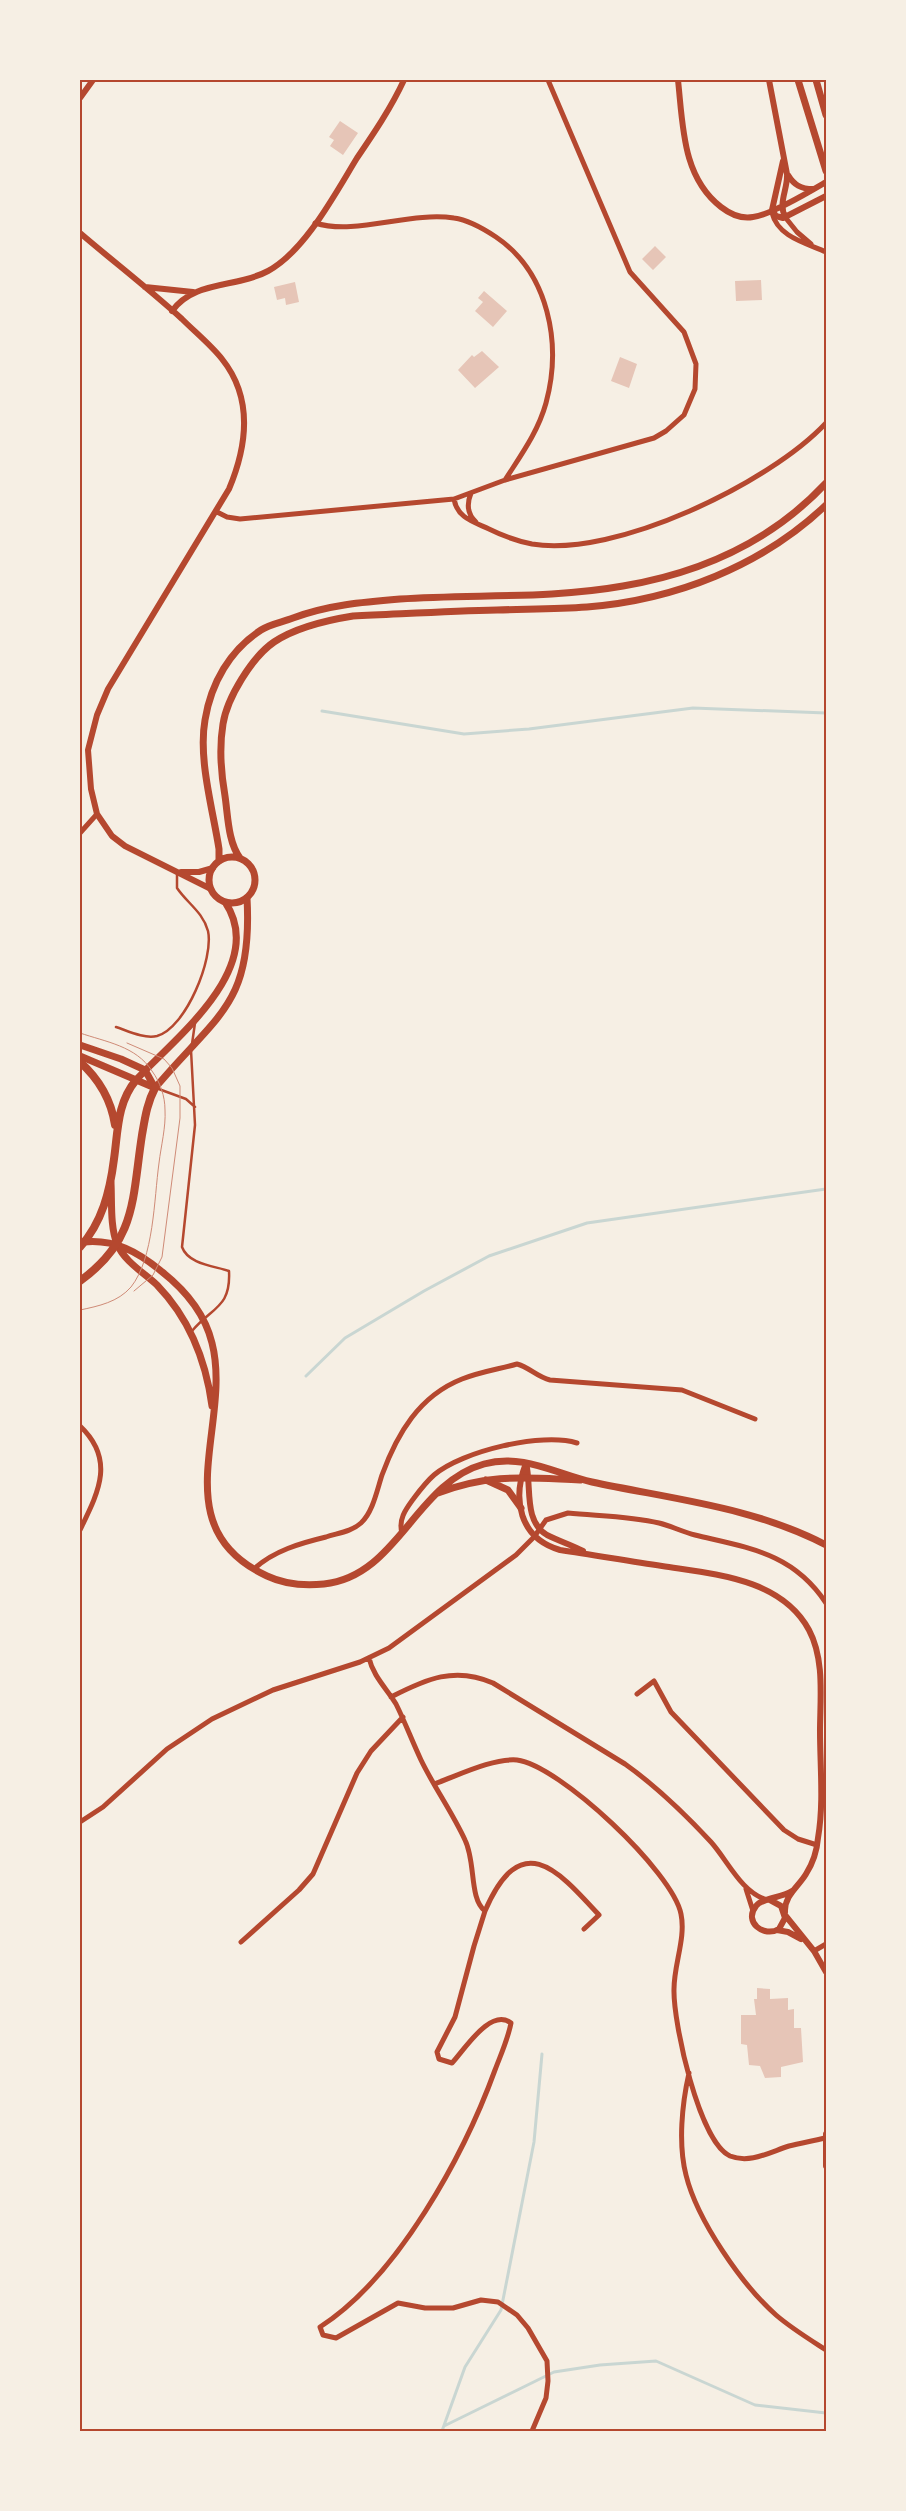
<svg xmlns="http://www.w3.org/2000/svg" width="906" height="2511" font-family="Figtree,sans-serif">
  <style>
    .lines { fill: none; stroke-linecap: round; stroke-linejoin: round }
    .stream { stroke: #c9d6d2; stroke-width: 3 }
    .building { fill: #e6c5b7 }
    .service { stroke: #b5482f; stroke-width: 2.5 }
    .minor { stroke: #b5482f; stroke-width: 5 }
    .tertiary { stroke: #b5482f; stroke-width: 6 }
    .secondary { stroke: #b5482f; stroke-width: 7 }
    .primary { stroke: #b5482f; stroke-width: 8 }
    .tram { stroke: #cf8b77; stroke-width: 1 }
    .neatline { fill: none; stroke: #b5482f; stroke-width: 2 }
  </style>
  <rect width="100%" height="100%" fill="#f6efe4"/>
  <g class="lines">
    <!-- stream -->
    <path class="stream" d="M 322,711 L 464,734 L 529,729 L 693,708 L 826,713
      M 306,1376 L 345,1338 L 424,1291 L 489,1256 L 587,1223 L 826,1189
      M 444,2426 L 554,2372 L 600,2365 L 656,2361 L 755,2405 L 826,2413
      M 442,2431 L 465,2367 L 501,2310 L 534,2142 L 542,2054"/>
  </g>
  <!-- building -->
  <path class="building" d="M 340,121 L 358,133 L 343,155 L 330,146 L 334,140 L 329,137 Z
    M 655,246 L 666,257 L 653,270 L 642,259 Z
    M 761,280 L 762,300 L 736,301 L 735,281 Z
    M 295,282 L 299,302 L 286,305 L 285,298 L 277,300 L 274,287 Z
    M 484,291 L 507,311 L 493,327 L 475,311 L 483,302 L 478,298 Z
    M 482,351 L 499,367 L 475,388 L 458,370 L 472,355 L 474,357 Z
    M 620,357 L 637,364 L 629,388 L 611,381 Z
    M 757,1988 L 770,1989 L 770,1999 L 788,1998 L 788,2010 L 794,2009 L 794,2028 L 801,2028 L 803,2062 L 781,2067 L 781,2077 L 765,2078 L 760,2066 L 749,2065 L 747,2045 L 741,2044 L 741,2015 L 756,2015 L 754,1999 L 757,1999 Z"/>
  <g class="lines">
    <!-- service -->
    <path class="service" d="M 116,1027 C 128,1031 144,1039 157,1036 C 186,1028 214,958 208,931 C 203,912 187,903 177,888 L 177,873
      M 192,1044 L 195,1023
      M 191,1050 L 195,1125 L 182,1247 C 188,1264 214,1266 229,1271 C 231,1308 212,1307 192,1331
      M 156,1088 L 186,1099 L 195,1107"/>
    <!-- minor -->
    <path class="minor" d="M 772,213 C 778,237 806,243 826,252
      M 785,217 L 797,232 L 811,244
      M 315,223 C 356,236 410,211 454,218 C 469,220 484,229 496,237 C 549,273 562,344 546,403 C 538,432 521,455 505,480
      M 471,493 C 467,503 467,514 476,522
      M 454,499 C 457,518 474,522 489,529 C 503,536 517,541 532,544 C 615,558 770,483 826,423
      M 217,512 L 227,517 L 240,519 L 454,499 L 505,480 L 654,438 L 666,431 L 684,415 L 695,389 L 696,364 L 684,332 L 630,272 L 548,80
      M 80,833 L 97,814
      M 80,1426 C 116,1460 98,1493 80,1530
      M 402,1533 C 398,1519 406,1509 414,1498 C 420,1490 426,1482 434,1475 C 462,1451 542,1432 577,1443
      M 254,1569 C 273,1551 301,1543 326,1537 C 338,1533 351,1532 361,1523 C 373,1512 377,1490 382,1475 C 397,1434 419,1396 462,1379 C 479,1372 499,1369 517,1364 C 529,1367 537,1377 550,1380 L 682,1390 L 755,1419
      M 369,1658 C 373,1676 387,1689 396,1704 C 405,1722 412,1741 421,1760 C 434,1787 452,1812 465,1840 C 476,1862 469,1899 485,1911 C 521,1828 557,1869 599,1915 L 584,1929
      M 637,1694 L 654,1681 L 671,1712 L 784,1830 L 798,1839 L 817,1845
      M 391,1697 C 426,1679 455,1666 493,1683 L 625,1764 C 656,1786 685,1814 711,1842 C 728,1861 741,1892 767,1900
      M 434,1784 C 457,1776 493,1758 517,1760 C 559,1765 673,1872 681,1914 C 686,1938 674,1964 674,1989 C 673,2022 699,2142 730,2156 C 750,2164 770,2152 789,2146 C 801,2143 813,2141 825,2138
      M 80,1822 L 103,1807 L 167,1749 L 212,1719 L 273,1690 L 360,1662 L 389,1648 L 516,1555 L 534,1537 L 546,1520 L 568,1513 C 597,1516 630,1516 659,1523 C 671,1526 683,1532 695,1535 C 749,1548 793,1553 826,1603
      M 746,1889 L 753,1911
      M 485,1911 L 474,1946 L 455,2017 L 437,2052 L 439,2059 L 452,2063 C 465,2049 491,2007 511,2023 C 508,2039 501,2054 495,2070 C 464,2155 398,2277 320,2327 L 323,2335 L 336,2338 L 398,2303 L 425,2308 L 453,2308 L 481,2300 L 498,2302 L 517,2315 L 528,2328 L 547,2361 L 548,2381 L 546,2398 L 532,2431
      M 241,1942 L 299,1890 L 313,1874 L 357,1773 L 371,1751 L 403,1717
      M 814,1951 L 826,1944
      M 689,2073 C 682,2104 678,2144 686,2175 C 697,2220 742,2285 776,2315 C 791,2328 809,2339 826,2350"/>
    <!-- tertiary -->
    <path class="tertiary" d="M 678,80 C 683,125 682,177 721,207 C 730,214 742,219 753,217 C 771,215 809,192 826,182
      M 769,80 L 787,174 C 788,189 778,202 785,217
      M 80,98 L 93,80
      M 788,175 C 794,185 801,189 813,189
      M 772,210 L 776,216 L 783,218 L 826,196
      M 772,210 L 783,161
      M 80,233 C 114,262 149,289 182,319 C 195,332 211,345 222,359 C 254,399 247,446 229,489 L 108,689 L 97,715 L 88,750 L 91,789 L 97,814 L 112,836 L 125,846 L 211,889
      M 145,287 L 193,292
      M 172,311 C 194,280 237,288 268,271 C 305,251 335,194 357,158 C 374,133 391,108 404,80
      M 181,872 L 199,872 L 213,868
      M 526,1463 C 512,1499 519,1538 560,1550 C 594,1555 628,1561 662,1566 C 713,1574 781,1578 809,1630 C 825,1660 820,1699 820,1731 C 820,1766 824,1803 818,1838 C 817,1850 813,1863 806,1874 C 799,1886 784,1896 785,1912
      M 526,1463 C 532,1486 523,1521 547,1535 C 559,1541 572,1545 583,1551
      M 770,1900 L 781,1906 L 785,1918 L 779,1929 C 764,1938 743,1922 756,1906 C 762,1898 781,1898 792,1891
      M 785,1915 L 814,1951 L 826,1972
      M 777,1930 L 788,1932 L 801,1939
      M 826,2134 L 826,2166"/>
    <!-- secondary -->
    <path class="secondary" d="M 798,80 L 826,171
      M 816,80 L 826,115
      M209 880a23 23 0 1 1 46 0a23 23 0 1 1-46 0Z
      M 240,858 C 228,842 228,816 225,796 C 221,773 219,748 223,724 C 227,698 252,657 274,642 C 295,628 328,620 353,616 C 401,614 449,611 497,610 C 527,609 557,609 587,607 C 675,600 762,566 826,505
      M 219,861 L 219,849 C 213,810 198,759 205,720 C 211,683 230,650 261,630 C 270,624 283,622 293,618 C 328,605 363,602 400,599 C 474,594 550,599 623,586 C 700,573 772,541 826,483
      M 80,1045 L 121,1059 L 145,1070 L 155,1088
      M 80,1056 L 155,1088
      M 136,1080 C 174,1039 269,967 225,902
      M 155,1088 C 217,1014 253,1005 247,898
      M 111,1183 C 112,1202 110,1226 117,1244 C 125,1262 143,1272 157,1285 C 189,1318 206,1361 212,1406
      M 84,1242 C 115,1239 138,1252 161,1271 C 184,1289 205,1314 212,1343 C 233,1425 161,1527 267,1576 C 284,1584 305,1586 324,1584 C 398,1576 415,1483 484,1464 C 523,1453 556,1474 592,1482 C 671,1499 754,1507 826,1545
      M 486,1480 L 508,1490 L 521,1508
      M 438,1493 C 491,1473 526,1478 580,1480"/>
    <!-- primary -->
    <path class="primary" d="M 80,1062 C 99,1079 111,1099 115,1125
      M 80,1247 C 102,1223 110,1191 114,1159 C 118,1131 117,1103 136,1080
      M 80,1281 C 137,1240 132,1199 142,1135 C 145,1118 147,1103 155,1088"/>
    <!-- tram -->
    <path class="tram" d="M 80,1033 C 106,1042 136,1046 152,1071 C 160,1082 165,1096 165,1110 C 166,1127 161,1146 159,1163 C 154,1199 154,1258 131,1287 C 118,1302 99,1306 80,1310
      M 127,1043 L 164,1059 L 172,1068 L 180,1086 L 180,1118 L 162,1257 L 153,1275 L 134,1291"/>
  </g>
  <!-- border -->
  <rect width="906" height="2511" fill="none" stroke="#f6efe4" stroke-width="162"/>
  <rect x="81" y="81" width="744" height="2349" class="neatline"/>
</svg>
